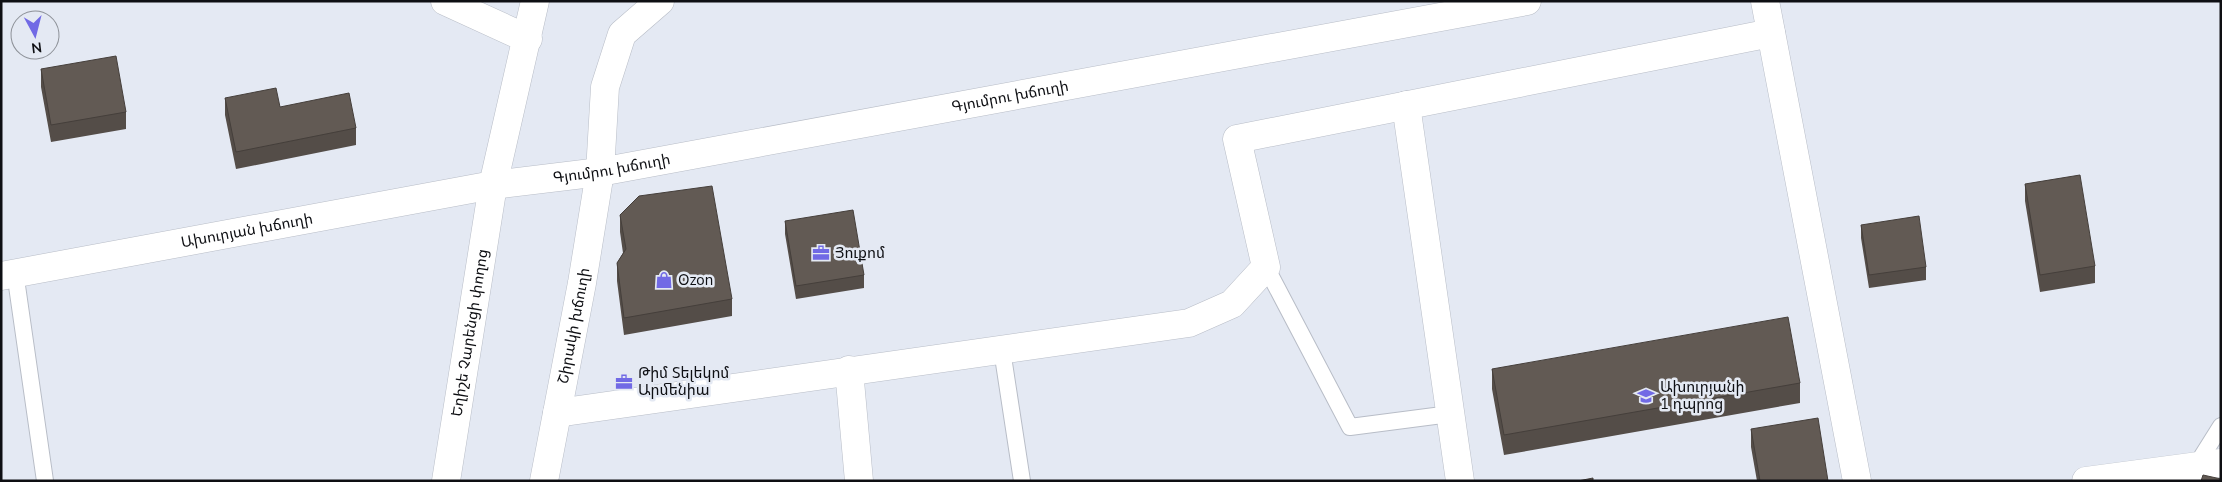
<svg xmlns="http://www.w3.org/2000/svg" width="2222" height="482" font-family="'Nunito Sans','Noto Sans Armenian',sans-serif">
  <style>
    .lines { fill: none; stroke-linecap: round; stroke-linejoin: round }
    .service-casing { stroke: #b8bdc7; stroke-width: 18 }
    .minor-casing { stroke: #b8bdc7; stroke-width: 29 }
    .tertiary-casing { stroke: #b8bdc7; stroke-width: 29 }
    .secondary-casing { stroke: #b8bdc7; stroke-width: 29 }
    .service { stroke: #fff; stroke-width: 16 }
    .minor { stroke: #fff; stroke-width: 28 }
    .tertiary { stroke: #fff; stroke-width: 28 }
    .secondary { stroke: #fff; stroke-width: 28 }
    .wall { fill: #544d48 }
    .building { fill: #625a54; stroke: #453f3b }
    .labels { text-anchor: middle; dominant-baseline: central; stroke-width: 5; stroke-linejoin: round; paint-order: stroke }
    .street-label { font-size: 15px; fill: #0e0f13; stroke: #e4e9f3 }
    .poi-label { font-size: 15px; fill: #0e0f13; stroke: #e4e9f3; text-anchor: start }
  </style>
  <rect width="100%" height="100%" fill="#e4e9f3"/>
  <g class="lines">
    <!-- service casing -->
    <g class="service-casing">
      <path id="service" d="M 1266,267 L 1350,427 L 1450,414
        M 15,272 L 45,481
        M 1002,350 L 1022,481
        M 2194,469 L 2221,426"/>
    </g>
    <!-- minor casing -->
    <g class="minor-casing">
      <g id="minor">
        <path d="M 445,1 L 528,39"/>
        <path d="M 1765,1 L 1857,481"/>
        <path d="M 1406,105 L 1460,481"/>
        <path d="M 600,172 L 605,87 L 622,34 L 660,1"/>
        <path d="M 849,370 L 859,481"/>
        <path d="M 557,413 L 1189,323 L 1232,304 L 1266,267 L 1237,139 L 1771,33"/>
        <path id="s1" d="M 446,481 L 493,185"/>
        <path d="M 2086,481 L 2221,463"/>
      </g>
    </g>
    <!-- tertiary casing -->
    <g class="tertiary-casing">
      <g id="tertiary">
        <path d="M 493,185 L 535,1"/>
        <path id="s2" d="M 544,481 L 582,283 L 600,172"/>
      </g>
    </g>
    <!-- secondary casing -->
    <g class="secondary-casing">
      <g id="secondary">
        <path id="s3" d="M 1,276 L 493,185 L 600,172 L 1527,1"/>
      </g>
    </g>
    <!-- service -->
    <use href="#service" class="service"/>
    <!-- minor -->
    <use href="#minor" class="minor"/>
    <!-- tertiary -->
    <use href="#tertiary" class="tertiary"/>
    <!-- secondary -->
    <use href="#secondary" class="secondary"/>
  </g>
  <!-- wall -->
  <path class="wall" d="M 41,69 L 126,112 L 126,129 L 51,142 L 41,87 Z
    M 225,98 L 280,107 L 356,128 L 356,145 L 236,169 L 225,115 Z
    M 2025,184 L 2095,266 L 2095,283 L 2040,292 L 2025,201 Z
    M 620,215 L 732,299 L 732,316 L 624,335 L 617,281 L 617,263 L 623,253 L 620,232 Z
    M 785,221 L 864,275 L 864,288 L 796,299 L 785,234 Z
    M 1861,225 L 1926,267 L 1926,280 L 1869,288 L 1861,238 Z
    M 1492,369 L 1800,383 L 1800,403 L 1504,455 L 1492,389 Z
    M 1751,429 L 1828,481 L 1757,481 L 1751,447 Z"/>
  <!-- building -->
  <path class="building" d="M 116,56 L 126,112 L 51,125 L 41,69 Z
    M 276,88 L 280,107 L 349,93 L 356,128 L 236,152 L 225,98 Z
    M 2080,175 L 2095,266 L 2040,275 L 2025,184 Z
    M 712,186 L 732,299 L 624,318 L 617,263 L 626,249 L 620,215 L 639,196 Z
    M 853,210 L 864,275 L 796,286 L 785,221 Z
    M 1919,216 L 1926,267 L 1869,275 L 1861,225 Z
    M 1788,317 L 1800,383 L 1504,435 L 1492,369 Z
    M 1818,418 L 1828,481 L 1760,481 L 1751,429 Z
    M 2203,475 L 2221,479 L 2221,481 L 2201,481 Z
    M 1593,478 L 1593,481 L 1578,481 Z"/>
  <!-- icons -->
  <defs>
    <g id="office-bare" transform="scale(1.35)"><path d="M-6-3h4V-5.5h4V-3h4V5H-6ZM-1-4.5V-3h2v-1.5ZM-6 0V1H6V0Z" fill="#716ae5" stroke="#e4e9f3" stroke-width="2.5" paint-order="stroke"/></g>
    <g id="shop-bare" transform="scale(1.35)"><path d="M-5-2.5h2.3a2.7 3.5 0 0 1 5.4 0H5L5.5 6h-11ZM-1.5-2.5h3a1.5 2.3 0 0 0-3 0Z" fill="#716ae5" stroke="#e4e9f3" stroke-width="2.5" paint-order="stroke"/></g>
    <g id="school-bare" transform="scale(1.35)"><path d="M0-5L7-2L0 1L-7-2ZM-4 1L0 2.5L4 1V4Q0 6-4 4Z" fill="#716ae5" stroke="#e4e9f3" stroke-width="2.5" paint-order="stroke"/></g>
  </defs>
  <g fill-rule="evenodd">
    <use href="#office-bare" x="821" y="253"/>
    <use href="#shop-bare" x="664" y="280"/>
    <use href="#office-bare" x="624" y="382"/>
    <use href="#school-bare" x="1646" y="396"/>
  </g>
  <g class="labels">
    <!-- street labels -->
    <g class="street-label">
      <text stroke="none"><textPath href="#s3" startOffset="1025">Գյումրու խճուղի</textPath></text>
      <text stroke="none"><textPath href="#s3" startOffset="620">Գյումրու խճուղի</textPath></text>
      <text stroke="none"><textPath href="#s3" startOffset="250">Ախուրյան խճուղի</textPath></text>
      <text stroke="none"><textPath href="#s2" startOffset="158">Շիրակի խճուղի</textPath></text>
      <text stroke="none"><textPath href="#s1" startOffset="150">Եղիշե Չարենցի փողոց</textPath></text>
    </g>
    <!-- poi labels -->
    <g class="poi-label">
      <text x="835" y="253">Յուքոմ</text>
      <text x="678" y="280">Ozon</text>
      <text x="638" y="373">Թիմ Տելեկոմ<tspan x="638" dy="17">Արմենիա</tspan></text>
      <text x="1660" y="387">Ախուրյանի<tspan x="1660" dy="17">1 դպրոց</tspan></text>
    </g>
  </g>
  <!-- border -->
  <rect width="2222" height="482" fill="none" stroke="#0e0f13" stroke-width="5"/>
  <!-- north arrow -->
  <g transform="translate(35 35) rotate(173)"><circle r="24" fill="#e4e9f3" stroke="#8e9299"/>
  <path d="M0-4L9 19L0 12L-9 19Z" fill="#716ae5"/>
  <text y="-8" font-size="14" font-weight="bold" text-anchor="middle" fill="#0e0f13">N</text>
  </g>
</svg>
